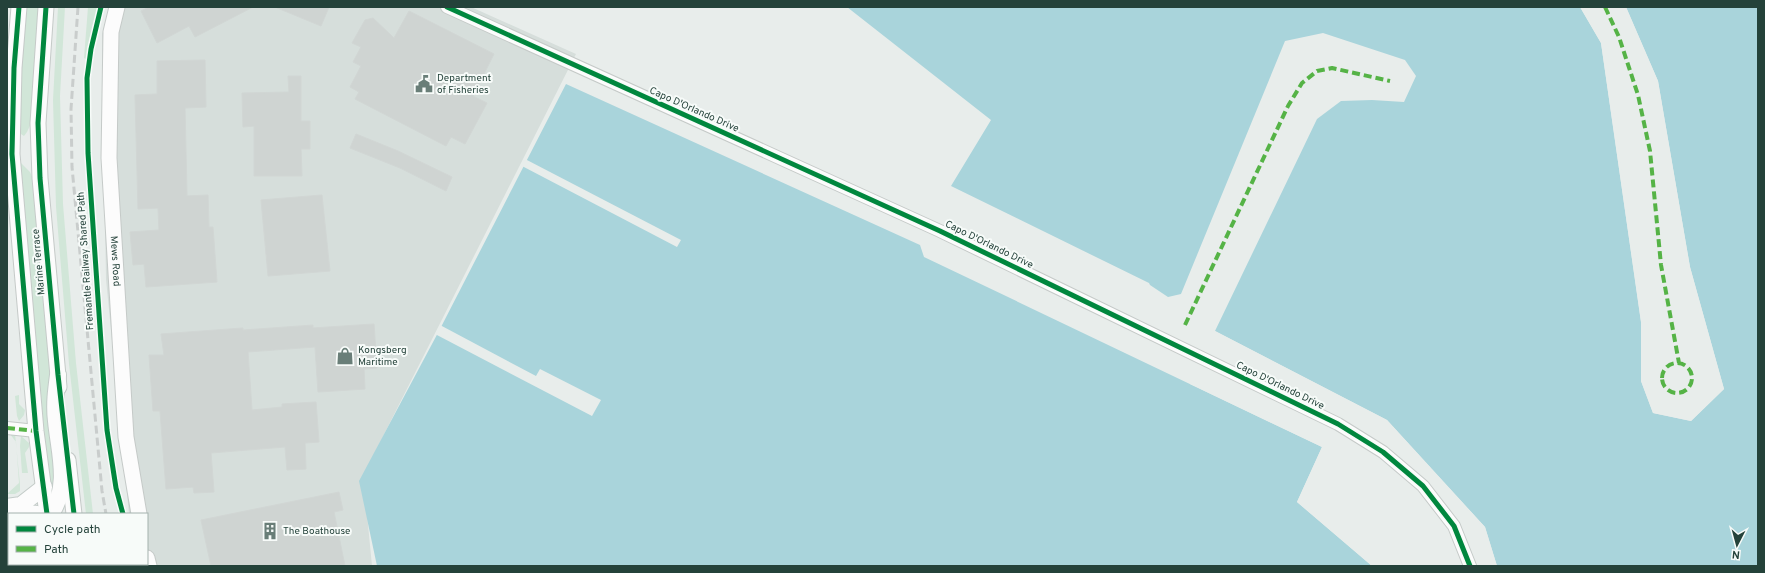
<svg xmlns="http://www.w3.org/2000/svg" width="1765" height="573" font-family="Overpass,sans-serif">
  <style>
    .built { fill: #d6dedb }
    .green { fill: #d1e6d8 }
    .water { fill: #a9d4db }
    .pier { fill: #e8edeb }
    .building { fill: #cfd4d2; stroke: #d1d6d4 }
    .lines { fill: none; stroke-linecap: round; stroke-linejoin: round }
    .minor-casing { stroke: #c5cac8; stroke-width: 14 }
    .tertiary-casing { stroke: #c5cac8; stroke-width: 17 }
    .secondary-casing { stroke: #c3cbc8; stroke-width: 18 }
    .minor { stroke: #fcfcfc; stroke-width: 12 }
    .tertiary { stroke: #fcfcfc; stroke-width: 15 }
    .secondary { stroke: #fcfcfc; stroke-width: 16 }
    .rail { stroke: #c9cdcc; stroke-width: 3; stroke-dasharray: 8 4; stroke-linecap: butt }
    .quiet { stroke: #55b346; stroke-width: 4; stroke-dasharray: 8 4; stroke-linecap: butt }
    .cycleway-casing { stroke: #f7fbf9; stroke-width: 8 }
    .cycleway { stroke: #00873e; stroke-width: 5 }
    .labels { text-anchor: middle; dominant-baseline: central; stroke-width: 4; stroke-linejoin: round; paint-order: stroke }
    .poi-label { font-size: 10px; fill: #24423a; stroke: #f7fbf9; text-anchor: start }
    .street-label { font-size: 10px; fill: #24423a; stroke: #f7fbf9 }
  </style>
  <rect width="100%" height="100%" fill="#e8edeb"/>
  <!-- built -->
  <path class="built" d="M 111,7 L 471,7 L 576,54 L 366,470 L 364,483 L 372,566 L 142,566 L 147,564 L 147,514 L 129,514 L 106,279 L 102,34 Z"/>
  <!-- green -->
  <path class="green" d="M 26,7 L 40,7 L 33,119 L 27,132 L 24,136 L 21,134 L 19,124 L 21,36 Z
    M 58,7 L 65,7 L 60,96 L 63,204 L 76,363 L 93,514 L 86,514 L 69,364 L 56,207 L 53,100 Z
    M 88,7 L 98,7 L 86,59 L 84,58 Z
    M 21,163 L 30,172 L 37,188 L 59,476 L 49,500 L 19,164 Z
    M 19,395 L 19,404 L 25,410 L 24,415 L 19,421 L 17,416 L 15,396 Z
    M 10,434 L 15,434 L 20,484 L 20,491 L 15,494 L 7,494 L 19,483 L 16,442 Z
    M 21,436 L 29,443 L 29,447 L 25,453 L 28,473 L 22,473 L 20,446 Z"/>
  <!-- water -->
  <path class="water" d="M 847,7 L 1580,7 L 1601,43 L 1641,322 L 1641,381 L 1653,413 L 1691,421 L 1724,389 L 1690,267 L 1658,81 L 1626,7 L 1758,7 L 1758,566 L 1497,566 L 1485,527 L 1387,420 L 1215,331 L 1317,119 L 1341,101 L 1372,100 L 1404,102 L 1416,76 L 1405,60 L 1323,33 L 1285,41 L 1181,294 L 1168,297 L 1150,285 L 1149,283 L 951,186 L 991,120 Z
    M 566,84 L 920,245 L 924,257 L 1322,447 L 1297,502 L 1372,566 L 377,566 L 359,481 L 440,329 Z"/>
  <!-- pier -->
  <path class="pier" d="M 1580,7 L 1583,7 L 1603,42 L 1643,322 L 1643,381 L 1654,411 L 1691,419 L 1722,389 L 1688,268 L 1656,81 L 1624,7 L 1626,7 L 1658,81 L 1690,267 L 1724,389 L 1691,421 L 1653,413 L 1641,381 L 1641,322 L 1601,43 Z
    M 525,159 L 681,240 L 677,247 L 522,166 Z
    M 440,325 L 536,376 L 540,369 L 601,400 L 592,416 L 435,334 Z
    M 1215,331 L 1387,420 L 1485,527 L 1497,566 L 1494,566 L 1484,528 L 1386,422 L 1214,333 Z
    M 1190,382 L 1325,446 L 1325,448 L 1299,502 L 1374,566 L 1372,566 L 1297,502 L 1322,447 L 1190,384 Z"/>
  <!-- building -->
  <path class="building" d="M 149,7 L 253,7 L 195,37 L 189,26 L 157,43 L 141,11 Z
    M 275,7 L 329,7 L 321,26 Z
    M 409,11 L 494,54 L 473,96 L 487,103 L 465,144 L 451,137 L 446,146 L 355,99 L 359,92 L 350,87 L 361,66 L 353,62 L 361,47 L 352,43 L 365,20 L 373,18 L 394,38 Z
    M 205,60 L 206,107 L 185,108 L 187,196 L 208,195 L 209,227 L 213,227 L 217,282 L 146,287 L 144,264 L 133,265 L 130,232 L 159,230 L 158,208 L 138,209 L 135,95 L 157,94 L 157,61 Z
    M 288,76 L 301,76 L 301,121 L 310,121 L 310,149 L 301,149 L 302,176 L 254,176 L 254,126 L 243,127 L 242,93 L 289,92 Z
    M 356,134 L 398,151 L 452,177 L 446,191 L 400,168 L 350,148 Z
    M 322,195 L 330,271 L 268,276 L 261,200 Z
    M 374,324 L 377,368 L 364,369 L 365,389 L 318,392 L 315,347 L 248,352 L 252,410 L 282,407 L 282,404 L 316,402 L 319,442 L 305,443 L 306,469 L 287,470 L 285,447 L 211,453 L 214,492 L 194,493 L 193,487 L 166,489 L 160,411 L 153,411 L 149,355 L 164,355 L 161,334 L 243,328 L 243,330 L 313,325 L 313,328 Z
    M 339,492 L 343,510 L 334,512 L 345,566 L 211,566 L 201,520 Z"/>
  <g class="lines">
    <!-- minor casing -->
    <g class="minor-casing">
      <path id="minor" d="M 447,7 L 940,231 L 1338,424 L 1383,452 L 1423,486 L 1454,526 L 1470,566
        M 7,428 L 36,431"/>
    </g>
    <!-- tertiary casing -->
    <g class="tertiary-casing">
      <g id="tertiary">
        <path d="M 19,7 L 14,68 L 12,154 L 36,431 L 47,514"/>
        <path d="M 46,7 L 38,123 L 40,178 L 59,387"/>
        <path id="s1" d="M 117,7 L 111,32 L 109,158 L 126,437 L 139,514"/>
        <path d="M 68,460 L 74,514"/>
        <path d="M 147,558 L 149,566"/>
        <path d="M 59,564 L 60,566"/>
        <path d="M 83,564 L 83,566"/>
      </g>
    </g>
    <!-- secondary casing -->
    <g class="secondary-casing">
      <path id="secondary" d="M 7,507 L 21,505 L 44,487
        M 9,511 L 37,514
        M 51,514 C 70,485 59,453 56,421 C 54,405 56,390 58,375
        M 7,526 L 9,526"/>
    </g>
    <!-- minor -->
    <use href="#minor" class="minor"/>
    <!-- tertiary -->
    <use href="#tertiary" class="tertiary"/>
    <!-- secondary -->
    <use href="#secondary" class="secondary"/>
    <!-- rail -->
    <path class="rail" d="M 78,7 L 71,109 L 72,167 L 102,491 L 106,514
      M 116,564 L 117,566"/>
    <!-- quiet -->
    <path class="quiet" d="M 1605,7 L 1619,37 L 1638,95 L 1650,151 L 1661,265 L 1679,363
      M 1185,325 L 1288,106 L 1302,83 L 1317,71 L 1332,68 L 1390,81
      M1662 378a15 15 0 1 1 30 0a15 15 0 1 1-30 0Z
      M 7,428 L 36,431"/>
    <!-- cycleway casing -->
    <g class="cycleway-casing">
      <path id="cycleway" d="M 19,7 L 14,68 L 12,154 L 36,431 L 47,514
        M 46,7 L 38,123 L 40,178 L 58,375 L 74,514
        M 101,7 L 91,49 L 87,78 L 88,153 L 107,430 L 116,488 L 123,514
        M 447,7 L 940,231 L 1338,424 L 1383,452 L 1423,486 L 1454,526 L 1470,566"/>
    </g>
    <!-- cycleway -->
    <use href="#cycleway" class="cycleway"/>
  </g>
  <!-- icons -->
  <defs>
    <g id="civic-bare" transform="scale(1.38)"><path d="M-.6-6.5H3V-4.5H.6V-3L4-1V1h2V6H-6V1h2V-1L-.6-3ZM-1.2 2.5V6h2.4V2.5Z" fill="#697e78" stroke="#f7fbf9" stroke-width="2.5" paint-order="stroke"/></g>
    <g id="shop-bare" transform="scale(1.38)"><path d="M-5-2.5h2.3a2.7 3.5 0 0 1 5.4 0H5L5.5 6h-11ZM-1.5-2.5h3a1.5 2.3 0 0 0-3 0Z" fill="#697e78" stroke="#f7fbf9" stroke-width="2.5" paint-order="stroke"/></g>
    <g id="building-bare" transform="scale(1.38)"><path d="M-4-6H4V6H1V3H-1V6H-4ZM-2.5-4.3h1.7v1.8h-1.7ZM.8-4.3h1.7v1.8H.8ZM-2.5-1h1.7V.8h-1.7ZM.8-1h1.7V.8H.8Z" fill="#697e78" stroke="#f7fbf9" stroke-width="2.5" paint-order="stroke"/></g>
  </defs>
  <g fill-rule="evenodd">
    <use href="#civic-bare" x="424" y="84"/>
    <use href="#shop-bare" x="345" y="356"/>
    <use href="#building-bare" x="270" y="531"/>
  </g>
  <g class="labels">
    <!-- poi labels -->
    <g class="poi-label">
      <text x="437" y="78">Department<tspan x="437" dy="12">of Fisheries</tspan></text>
      <text x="358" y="350">Kongsberg<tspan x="358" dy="12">Maritime</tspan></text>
      <text x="283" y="531">The Boathouse</text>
    </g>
    <!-- street labels -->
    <g class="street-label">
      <text transform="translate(694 110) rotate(24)">Capo D'Orlando Drive</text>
      <text transform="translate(989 245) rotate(26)">Capo D'Orlando Drive</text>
      <text transform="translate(86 261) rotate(-94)">Fremantle Railway Shared Path</text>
      <text stroke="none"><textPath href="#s1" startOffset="255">Mews Road</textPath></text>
      <text transform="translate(39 262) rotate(-95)">Marine Terrace</text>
      <text transform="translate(1280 386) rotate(26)">Capo D'Orlando Drive</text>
    </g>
  </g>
  <!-- border -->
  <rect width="1765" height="573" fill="none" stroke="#24423a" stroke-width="16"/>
  <!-- legend -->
  <rect x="8" y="513" width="140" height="52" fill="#f7fbf9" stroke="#a3b1ad"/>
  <rect x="16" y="526" width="20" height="6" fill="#00873e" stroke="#a3b1ad"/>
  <text x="44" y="533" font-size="12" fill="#24423a">Cycle path</text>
  <rect x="16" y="546" width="20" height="6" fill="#55b346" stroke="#a3b1ad"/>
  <text x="44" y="553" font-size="12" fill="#24423a">Path</text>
  <!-- north arrow -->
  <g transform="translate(1737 545) rotate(186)" stroke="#f7fbf9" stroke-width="3" paint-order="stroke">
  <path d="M0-3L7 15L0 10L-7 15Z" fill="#24423a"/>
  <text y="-6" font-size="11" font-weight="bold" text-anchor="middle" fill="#24423a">N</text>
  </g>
</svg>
